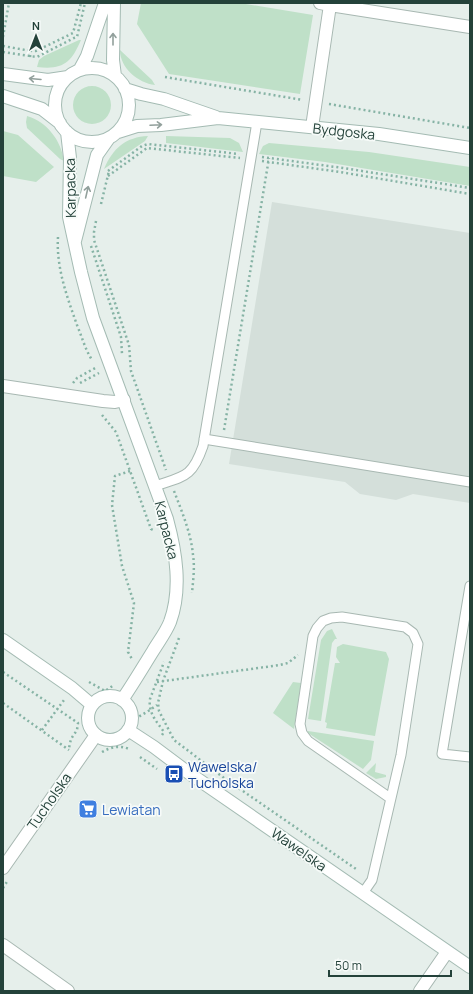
<svg xmlns="http://www.w3.org/2000/svg" width="473" height="994" font-family="Manrope,sans-serif">
  <style>
    .built { fill: #d4dfda }
    .green { fill: #bfe0c8 }
    .lines { fill: none; stroke-linecap: round; stroke-linejoin: round }
    .lane-casing { stroke: #a8b8b2; stroke-width: 11 }
    .street-casing { stroke: #a8b8b2; stroke-width: 14 }
    .secondary-casing { stroke: #a4bbb3; stroke-width: 14 }
    .path { stroke: #86b3a5; stroke-width: 2.5; stroke-dasharray: 2 3; stroke-linecap: butt }
    .lane { stroke: #fff; stroke-width: 9 }
    .street { stroke: #fff; stroke-width: 12 }
    .secondary { stroke: #fff; stroke-width: 12 }
    .oneway { stroke: #92a09c }
    .labels { text-anchor: middle; dominant-baseline: central; stroke-width: 3.5; stroke-linejoin: round; paint-order: stroke }
    .street-label { font-size: 14px; fill: #24423a; stroke: #f7fbf9 }
    .transit-label { font-size: 14px; fill: #164399; stroke: #f7fbf9; text-anchor: start }
    .shop-label { font-size: 14px; fill: #366cbe; stroke: #f7fbf9; text-anchor: start }
  </style>
  <rect width="100%" height="100%" fill="#e6efeb"/>
  <!-- built -->
  <path class="built" d="M 272,202 L 470,233 L 470,503 L 413,494 L 396,500 L 360,494 L 345,482 L 229,464 Z"/>
  <!-- green -->
  <path class="green" d="M 141,3 L 240,3 L 313,15 L 300,94 L 169,74 L 137,24 Z
    M 79,40 L 81,40 C 71,63 63,70 37,67 L 39,60 L 44,56 Z
    M 120,50 L 152,80 L 155,85 C 138,83 120,68 120,50 Z
    M73 105a19 19 0 1 1 38 0a19 19 0 1 1-38 0Z
    M 27,116 C 47,122 61,140 64,161 L 60,159 L 27,128 L 26,122 Z
    M 3,131 L 18,135 L 54,167 L 36,182 L 3,176 Z
    M 148,136 L 145,141 L 104,169 C 113,148 126,137 148,136 Z
    M 166,136 L 230,138 L 239,143 L 243,152 L 166,143 Z
    M 269,143 L 369,152 L 470,167 L 470,186 L 325,162 L 259,154 L 263,146 Z
    M 332,629 L 337,639 L 335,639 L 332,643 L 321,721 L 308,719 L 321,640 L 327,631 Z
    M 343,644 L 386,652 L 389,659 L 375,736 L 326,728 L 327,723 L 325,722 L 335,663 L 340,663 L 336,657 L 337,647 Z
    M 293,682 L 301,683 L 294,729 L 273,713 Z
    M 308,731 L 374,741 L 371,760 L 363,769 L 308,733 Z
    M 376,763 L 375,772 L 386,775 L 386,777 L 376,779 L 366,773 Z"/>
  <g class="lines">
    <!-- lane casing -->
    <g class="lane-casing">
      <path id="lane" d="M 204,439 L 470,482
        M 155,486 C 184,476 192,478 203,446 L 257,122
        M 470,586 L 442,754 L 470,757
        M 363,893 L 372,880 L 401,755 L 418,644 L 413,633 L 405,627 L 342,617 L 331,618 L 323,621 L 317,628 L 313,636 L 300,724 L 302,733 L 308,741 L 390,798"/>
    </g>
    <!-- street casing -->
    <g class="street-casing">
      <path id="street" d="M 330,5 L 470,27
        M 312,127 L 330,5 L 320,3
        M 3,386 L 103,401 L 115,402 L 124,400
        M 3,868 L 96,735
        M 3,945 L 68,991
        M 420,991 L 447,952"/>
    </g>
    <!-- secondary casing -->
    <g class="secondary-casing">
      <path id="secondary" d="M 114,3 L 113,60 L 115,76
        M55 105a37 37 0 1 1 74 0a37 37 0 1 1-74 0Z
        M 80,69 L 87,56 L 105,3
        M 3,74 L 48,80 L 68,77
        M 125,89 L 141,94 L 164,99 L 216,117
        M 3,96 L 42,109 L 60,123
        M 67,132 L 70,158 L 69,217 L 81,272 L 93,318 L 167,519 C 176,552 182,589 170,622 C 166,632 159,641 153,651 C 143,667 133,684 122,700
        M 118,132 L 137,126 L 161,125 L 218,118 L 379,134 L 470,148
        M 75,241 L 97,155 L 109,138
        M 3,640 L 72,688 L 92,705
        M88 718a22 22 0 1 1 44 0a22 22 0 1 1-44 0Z
        M 128,730 L 154,747 L 186,771 L 470,967"/>
    </g>
    <!-- path -->
    <path class="path" d="M 3,37 L 9,3
      M 3,46 L 31,51
      M 3,52 L 37,57 L 74,38 L 77,37 L 85,3
      M 30,57 L 31,51 L 36,51 L 73,33 L 81,3
      M 165,77 L 303,100
      M 329,104 L 470,128
      M 262,157 L 343,168 L 470,188
      M 262,161 L 340,172 L 470,194
      M 108,171 L 142,146 L 148,144 L 239,154
      M 108,176 L 147,148 L 240,158
      M 101,204 L 109,171
      M 96,221 L 94,232 L 94,240 L 129,345 L 131,371 L 166,470
      M 58,237 C 56,267 67,297 77,325 C 82,337 85,349 92,360
      M 91,246 L 121,337 L 122,354
      M 73,383 L 77,378 L 97,367
      M 80,383 L 99,373
      M 102,415 L 116,432 L 151,529 L 155,531
      M 224,430 L 269,158
      M 130,471 L 115,476 L 112,505 L 122,566 L 134,603 L 128,652 L 132,659
      M 174,491 C 182,512 191,533 193,555 C 195,568 193,581 192,593
      M 179,638 L 163,681 L 158,703 L 159,711 L 174,740 L 224,778 L 356,869
      M 3,672 L 78,723 L 77,730 L 71,739 L 69,748
      M 89,682 L 105,691 L 114,685
      M 157,682 L 280,665 L 288,663 L 298,655
      M 3,703 L 69,750
      M 135,719 L 150,710 L 157,705
      M 42,730 L 64,700
      M 162,735 L 164,732 C 157,722 148,713 150,699 L 164,662
      M 102,752 C 111,747 120,745 129,749
      M 140,757 L 157,769
      M 3,888 L 8,880"/>
    <!-- lane -->
    <use href="#lane" class="lane"/>
    <!-- street -->
    <use href="#street" class="street"/>
    <!-- secondary -->
    <use href="#secondary" class="secondary"/>
  </g>
  <!-- one-way arrows -->
  <defs><path id="oneway-shaft" d="M-6 0H5M1.5-3L5.5 0L1.5 3" fill="none" stroke-width="1.6" stroke-linecap="round" stroke-linejoin="round"/></defs>
  <g class="oneway">
    <use href="#oneway-shaft" transform="translate(113 39) rotate(-90)"/>
    <use href="#oneway-shaft" transform="translate(35 79) rotate(-175)"/>
    <use href="#oneway-shaft" transform="translate(156 125) rotate(-3)"/>
    <use href="#oneway-shaft" transform="translate(87 192) rotate(-77)"/>
  </g>
  <!-- icons -->
  <defs>
    <g id="bus-square" transform="scale(1)"><rect x="-9" y="-9" width="18" height="18" rx="4" fill="#1a4fb4" stroke="#f7fbf9"/><path d="M-5-6H5V4H4V6H2V4H-2V6H-4V4H-5ZM-3.5-4V0h7V-4ZM-3.5 1.2v1.5H-2V1.2ZM2 1.2v1.5H3.5V1.2Z" fill="#fff"/></g>
    <g id="supermarket-square" transform="scale(1)"><rect x="-9" y="-9" width="18" height="18" rx="4" fill="#3f7fe0" stroke="#f7fbf9"/><path d="M-6-5.5h2.5l.6 2H6L4.5 2H-2.5L-4.4-4H-6ZM-1.5 3.2a1.3 1.3 0 1 0 .1 0ZM3 3.2a1.3 1.3 0 1 0 .1 0Z" fill="#fff"/></g>
  </defs>
  <g fill-rule="evenodd">
    <use href="#bus-square" x="174" y="774"/>
    <use href="#supermarket-square" x="88" y="809"/>
  </g>
  <g class="labels">
    <!-- street labels -->
    <g class="street-label">
      <text transform="translate(344 131) rotate(6)">Bydgoska</text>
      <text transform="translate(70 188) rotate(-91)">Karpacka</text>
      <text transform="translate(167 530) rotate(76)">Karpacka</text>
      <text transform="translate(49 801) rotate(-55)">Tucholska</text>
      <text transform="translate(299 849) rotate(35)">Wawelska</text>
    </g>
    <!-- transit labels -->
    <g class="transit-label">
      <text x="188" y="766">Wawelska/<tspan x="188" dy="16">Tucholska</tspan></text>
    </g>
    <!-- shop labels -->
    <g class="shop-label">
      <text x="102" y="809">Lewiatan</text>
    </g>
  </g>
  <!-- border -->
  <rect width="473" height="994" fill="none" stroke="#24423a" stroke-width="8"/>
  <!-- north arrow -->
  <g transform="translate(36 36)" stroke="#f7fbf9" stroke-width="3" paint-order="stroke">
  <path d="M0-3L7 15L0 10L-7 15Z" fill="#24423a"/>
  <text y="-6" font-size="11" font-weight="bold" text-anchor="middle" fill="#24423a">N</text>
  </g>
  <!-- scale -->
  <path d="M329 970v6h122v-6" fill="none" stroke="#24423a" stroke-width="2"/>
  <text x="335" y="970" font-size="12" fill="#24423a" stroke="#f7fbf9" stroke-width="3" paint-order="stroke">50 m</text>
</svg>
